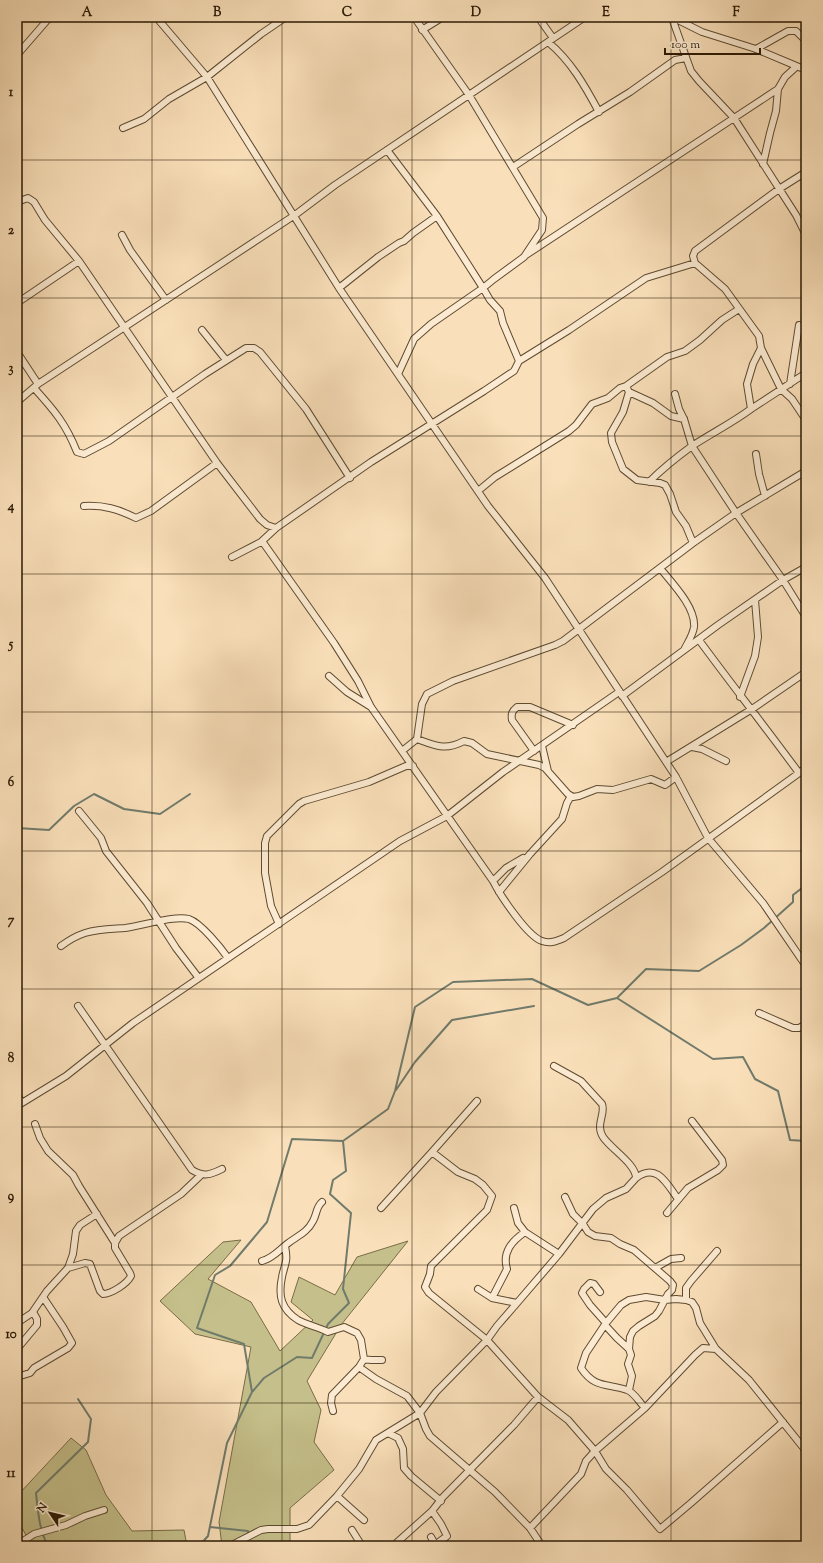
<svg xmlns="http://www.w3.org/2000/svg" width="823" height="1563" font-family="'Sorts Mill Goudy',serif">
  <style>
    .green { fill: #c5c08b; stroke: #786c47 }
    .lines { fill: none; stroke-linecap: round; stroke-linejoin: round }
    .stream { stroke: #707b6c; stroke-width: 2 }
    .street-casing { stroke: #5e4b31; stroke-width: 8 }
    .street { stroke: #fcebd2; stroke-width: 6 }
    .grid { fill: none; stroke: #2a1903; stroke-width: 1; stroke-opacity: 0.55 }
    .neatline { fill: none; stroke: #2a1903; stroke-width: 1.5 }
    .grid-label { font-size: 13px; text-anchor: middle; font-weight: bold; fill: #2a1903 }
  </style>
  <rect width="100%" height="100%" fill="#fae0ba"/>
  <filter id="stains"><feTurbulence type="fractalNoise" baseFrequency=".005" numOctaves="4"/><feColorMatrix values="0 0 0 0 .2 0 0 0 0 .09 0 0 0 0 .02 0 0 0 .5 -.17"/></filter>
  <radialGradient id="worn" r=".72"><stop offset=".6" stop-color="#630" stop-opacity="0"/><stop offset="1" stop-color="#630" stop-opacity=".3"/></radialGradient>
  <!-- green -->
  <path class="green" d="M 241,1240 L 208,1279 L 251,1302 L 280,1351 L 313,1320 L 291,1302 L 299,1277 L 335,1295 L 357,1257 L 408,1241 L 341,1325 L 307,1381 L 321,1410 L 314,1442 L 334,1470 L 290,1508 L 290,1546 L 222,1546 L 219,1522 L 251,1347 L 195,1334 L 160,1301 L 223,1242 Z
    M 71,1438 L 86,1450 L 106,1495 L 132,1531 L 184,1530 L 187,1546 L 32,1546 L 17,1519 L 17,1496 Z"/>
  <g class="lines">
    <!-- stream -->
    <path class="stream" d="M 17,828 L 49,830 L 74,806 L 94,794 L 124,809 L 160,814 L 190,794
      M 617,998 L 646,969 L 699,971 L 741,945 L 764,928 L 793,902 L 793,895 L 802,888 L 806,875
      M 396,1090 L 415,1062 L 452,1020 L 534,1006
      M 253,1391 L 264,1378 L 297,1357 L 312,1358 L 328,1324 L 349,1303 L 343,1289 L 351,1213 L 330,1194 L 333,1180 L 346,1171 L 343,1141
      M 210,1527 L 248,1531 L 248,1546
      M 48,1546 C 39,1530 38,1511 36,1493 L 88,1442 L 91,1419 L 78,1399
      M 199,1546 L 208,1536 L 227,1443 L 252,1392 L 244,1344 L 197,1328 L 215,1275 L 230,1266 L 267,1222 L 292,1139 L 343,1141 L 388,1109 L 395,1091 L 415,1007 L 453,982 L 532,979 L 588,1005 L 617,998 L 713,1059 L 743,1057 L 755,1079 L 778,1091 L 790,1140 L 806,1141"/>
    <!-- street casing -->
    <g class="street-casing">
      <path id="street" d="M 156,17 L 207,77 L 339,288 L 488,506 L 545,578 L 676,777 L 708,838 L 763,903 L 806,966
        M 538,17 L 553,38
        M 672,17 L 702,32 L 756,49 L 806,70
        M 422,30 L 443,17
        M 548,42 C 571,61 585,86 599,112
        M 756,49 L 788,31 L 796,31 L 806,41
        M 17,55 L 50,17
        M 796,67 L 785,77 L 778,89 L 734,118 L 796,215 L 806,235
        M 123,128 L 144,119 L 169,99 L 207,77 L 261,34 L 286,17
        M 387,150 L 437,216 L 483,288 L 431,324 L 414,339 L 398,374
        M 763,164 L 770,133 L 776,111 L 778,89
        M 513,167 L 578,124 L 630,92 L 675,60 L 686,58
        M 806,172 L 779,189 L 695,251 L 693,256 L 695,263 L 725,289 L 759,336 L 761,348 L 781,389 L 792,399 L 806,420
        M 17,202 L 28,198 L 34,202 L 45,220 L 79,261
        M 122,235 L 130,250 L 166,300
        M 526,255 L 734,118 L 699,81 L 691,71 L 672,18
        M 339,288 L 378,257 L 399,243 L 404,241 L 413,233 L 437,216
        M 17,303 L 79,261 L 217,463 L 260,519 L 267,525 L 276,528 L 371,462 L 484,391 L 514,371 L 519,361 L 503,323 L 500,311 L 490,300 L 483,288 L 494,279 L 524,257 L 542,230 L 543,218 L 469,95 L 414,17
        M 202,330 L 226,360
        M 17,352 L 38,384
        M 519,361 L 569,330 L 646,278 L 695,263
        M 790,384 L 799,325
        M 626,386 L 629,392 L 623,412 L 611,433 L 612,442 L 623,469 L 637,480 L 660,483 L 665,485 L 670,494 L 676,512 L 686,526 L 693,543
        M 34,388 C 54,410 66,424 77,452 L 84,454 L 109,441 L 205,374 L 246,348 L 254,348 L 260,352 L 306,409 L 350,478
        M 629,392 L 653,403 L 671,416 L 684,419
        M 17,402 L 38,384 L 295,215 L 335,185 L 585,17
        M 751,409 L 806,373
        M 756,454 L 759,474 L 765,496
        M 806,471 L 736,513 L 783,580 L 806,617
        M 649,482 C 662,469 677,457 692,446 C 712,433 732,423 751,409 L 747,384 L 753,364 L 761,348
        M 478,491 L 495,477 L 569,431 L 576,425 L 592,404 L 608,398 L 620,388 L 626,386 L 667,357 L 685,351 L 700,340 L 722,320 L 739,309
        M 84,506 C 104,505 118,509 136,518 L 151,511 L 217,463
        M 262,541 L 334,643 L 358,681 L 371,707 L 493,881 C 500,895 527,936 542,941 C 550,944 557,941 564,938 L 662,872 L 806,768
        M 232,557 L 261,542 L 276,528
        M 660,568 C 671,582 696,607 694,627 C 693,635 688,642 684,650
        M 699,640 C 732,685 766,728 799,773
        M 329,676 L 347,692 L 371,707
        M 622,696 L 718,625 L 783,580 L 806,567
        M 740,697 L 755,656 L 758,637 L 755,600
        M 417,739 L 422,704 L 427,694 L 453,681 L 555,645 L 563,641 L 693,543 L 736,513 L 692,446 L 684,419 L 679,409 L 675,394
        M 542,746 L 548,771
        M 692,747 L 702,749 L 726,761
        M 402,751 L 417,739 C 436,746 445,751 464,741 L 472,743 L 487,754 L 539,765 L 545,768 L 568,794 L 573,797 L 579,796 L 597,789 L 613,790 L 651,779 L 665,785 L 676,777
        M 534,751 L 512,720 C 511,714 512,711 517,707 L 530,707 L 573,725
        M 666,762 L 752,709 L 806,672
        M 79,811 L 101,838 L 106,851 L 147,903 L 176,948 L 198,977
        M 493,881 L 506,868 L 523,858
        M 499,892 L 530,854 L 562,819 L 567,803 L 571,796
        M 279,924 L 271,906 L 265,873 L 265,843 L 267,836 L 299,804 L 304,801 L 369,782 L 406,766 L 413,766
        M 61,946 C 69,940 76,936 85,933 C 98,929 112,929 125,928 C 142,926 174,915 189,919 C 201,923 221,948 228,958
        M 78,1006 L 192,1170 C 204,1177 210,1175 222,1169
        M 759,1013 L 793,1028 L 799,1028 L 806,1024
        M 17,1094 L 22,1103
        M 17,1106 L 66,1076 L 133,1023 L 400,841 L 447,816 L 503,772 L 619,692
        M 35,1124 L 40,1138 L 48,1151 L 73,1175 L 79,1186 L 115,1243
        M 432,1152 L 458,1172 L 475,1179 L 483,1185 L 492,1196 L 487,1210 L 431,1266 L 430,1274 L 425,1287 L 429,1293 L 487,1340 L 538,1397 L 568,1420 L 595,1451 L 606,1469 L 627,1490 L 660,1529 L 691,1503 L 783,1422
        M 636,1178 C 657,1162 667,1184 678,1199
        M 565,1197 L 573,1214 L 583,1224 L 588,1232 L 595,1236 L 611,1238 L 620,1244 L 634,1250 L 670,1281 L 673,1285 L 672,1290 L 668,1294 L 659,1311 L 655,1316 L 639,1326 L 633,1331 L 630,1337 L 629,1349 L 631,1355 L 628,1364 L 632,1376 L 629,1390
        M 381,1208 L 432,1152 L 477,1101
        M 514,1208 L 518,1223 L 525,1232 L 559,1254
        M 667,1213 L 688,1188 L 718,1170 L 723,1165 L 722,1160 L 692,1121
        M 285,1246 C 286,1251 287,1256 286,1261 C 285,1267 283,1271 282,1277 C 278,1296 281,1309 298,1320 C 307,1325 318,1327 328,1332 L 344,1327 L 357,1333 L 361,1340 L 364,1359 L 359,1367
        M 262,1261 C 273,1258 278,1251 287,1244 C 297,1236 307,1233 313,1221 C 317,1214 316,1207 322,1202
        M 68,1268 L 85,1263 L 90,1264 L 100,1291 L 103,1294 C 111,1294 127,1284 131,1276 L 130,1273 L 115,1248 L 115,1243 L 119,1236 L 181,1194 L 201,1175
        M 655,1268 L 671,1259 L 681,1258
        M 478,1289 L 492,1298 L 517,1303 L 497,1326 L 487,1340 L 436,1392 L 420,1413 L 426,1429 L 430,1436 L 495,1492 L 530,1528 L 542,1546
        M 600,1292 L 594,1284 L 590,1283 L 584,1289 L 582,1293 L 590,1305 L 606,1323
        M 492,1298 L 507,1269 C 502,1252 512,1241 525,1232
        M 686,1300 L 686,1288 L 691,1281 L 717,1251
        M 517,1303 L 559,1254 L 593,1209 L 606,1198 L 626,1189 L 636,1178 C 636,1164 611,1149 603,1137 C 595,1124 606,1114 602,1104 L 581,1081 L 554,1066
        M 17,1323 L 32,1313 L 47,1291 L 68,1268 L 73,1254 L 76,1231 L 80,1225 L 97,1214
        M 605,1325 L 617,1338 L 629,1349
        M 17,1349 L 37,1325 L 37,1319 L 33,1312
        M 364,1359 L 371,1360 L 382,1360
        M 17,1377 L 30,1373 L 34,1368 L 68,1348 L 72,1343 L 63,1327 L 43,1297
        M 645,1408 C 640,1403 634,1392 627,1390 C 607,1383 595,1389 581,1368 L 586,1353 L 606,1323 L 621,1305 L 629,1300 L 646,1297 L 665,1300 L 676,1299 L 686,1300 L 692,1302 L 696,1308 L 700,1323 L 716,1349 L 749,1380 L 806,1451
        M 333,1411 L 331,1403 L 332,1395 L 359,1367 L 376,1379 L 407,1396 L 420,1413 L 376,1440 L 359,1469 L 337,1496 L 364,1520
        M 388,1433 L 398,1438 L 403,1449 L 404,1468 L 411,1476 L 441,1501
        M 432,1511 L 441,1524 L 447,1536 L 435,1545
        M 530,1528 L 581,1474 L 586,1461 L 595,1451 L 645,1408 L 695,1355 L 703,1348 L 716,1349
        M 352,1530 L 362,1546
        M 431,1537 L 436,1546
        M 17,1545 L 34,1534 L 66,1525 L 85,1516 L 104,1510
        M 230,1546 L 261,1530 L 268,1529 L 297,1529 L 309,1525 L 337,1496
        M 393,1546 L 432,1511 L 443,1497 L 514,1425 L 538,1397"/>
    </g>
    <!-- street -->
    <use href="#street" class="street"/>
  </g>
  <!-- grid -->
  <path class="grid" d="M 152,17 L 152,1546M 282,17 L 282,1546M 412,17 L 412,1546M 541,17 L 541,1546M 671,17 L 671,1546M 17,160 L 806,160M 17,298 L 806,298M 17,436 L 806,436M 17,574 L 806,574M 17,712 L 806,712M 17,851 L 806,851M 17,989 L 806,989M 17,1127 L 806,1127M 17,1265 L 806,1265M 17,1403 L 806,1403"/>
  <!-- margin -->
  <rect width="823" height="1563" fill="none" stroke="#fae0ba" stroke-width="44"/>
  <!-- north arrow -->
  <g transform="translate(50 1513) rotate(305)" stroke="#fcebd2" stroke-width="3" paint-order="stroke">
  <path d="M0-3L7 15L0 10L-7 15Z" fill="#2a1903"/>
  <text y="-6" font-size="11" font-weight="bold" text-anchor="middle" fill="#2a1903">N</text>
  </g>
  <!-- scale -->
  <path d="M665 48v6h95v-6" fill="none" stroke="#2a1903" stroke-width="2"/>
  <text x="671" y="48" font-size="12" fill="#2a1903" stroke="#fcebd2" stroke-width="3" paint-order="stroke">100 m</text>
  <rect x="22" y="22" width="779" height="1519" class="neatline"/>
  <g class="grid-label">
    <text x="87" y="16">A</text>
    <text x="217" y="16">B</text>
    <text x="347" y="16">C</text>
    <text x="476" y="16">D</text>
    <text x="606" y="16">E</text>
    <text x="736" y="16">F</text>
    <text x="11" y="96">1</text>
    <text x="11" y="234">2</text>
    <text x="11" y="372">3</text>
    <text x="11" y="510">4</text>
    <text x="11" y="648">5</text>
    <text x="11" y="786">6</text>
    <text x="11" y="924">7</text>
    <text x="11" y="1062">8</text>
    <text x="11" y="1200">9</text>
    <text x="11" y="1338">10</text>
    <text x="11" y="1477">11</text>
  </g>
  <rect width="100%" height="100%" filter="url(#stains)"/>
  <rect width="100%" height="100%" fill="url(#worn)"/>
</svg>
